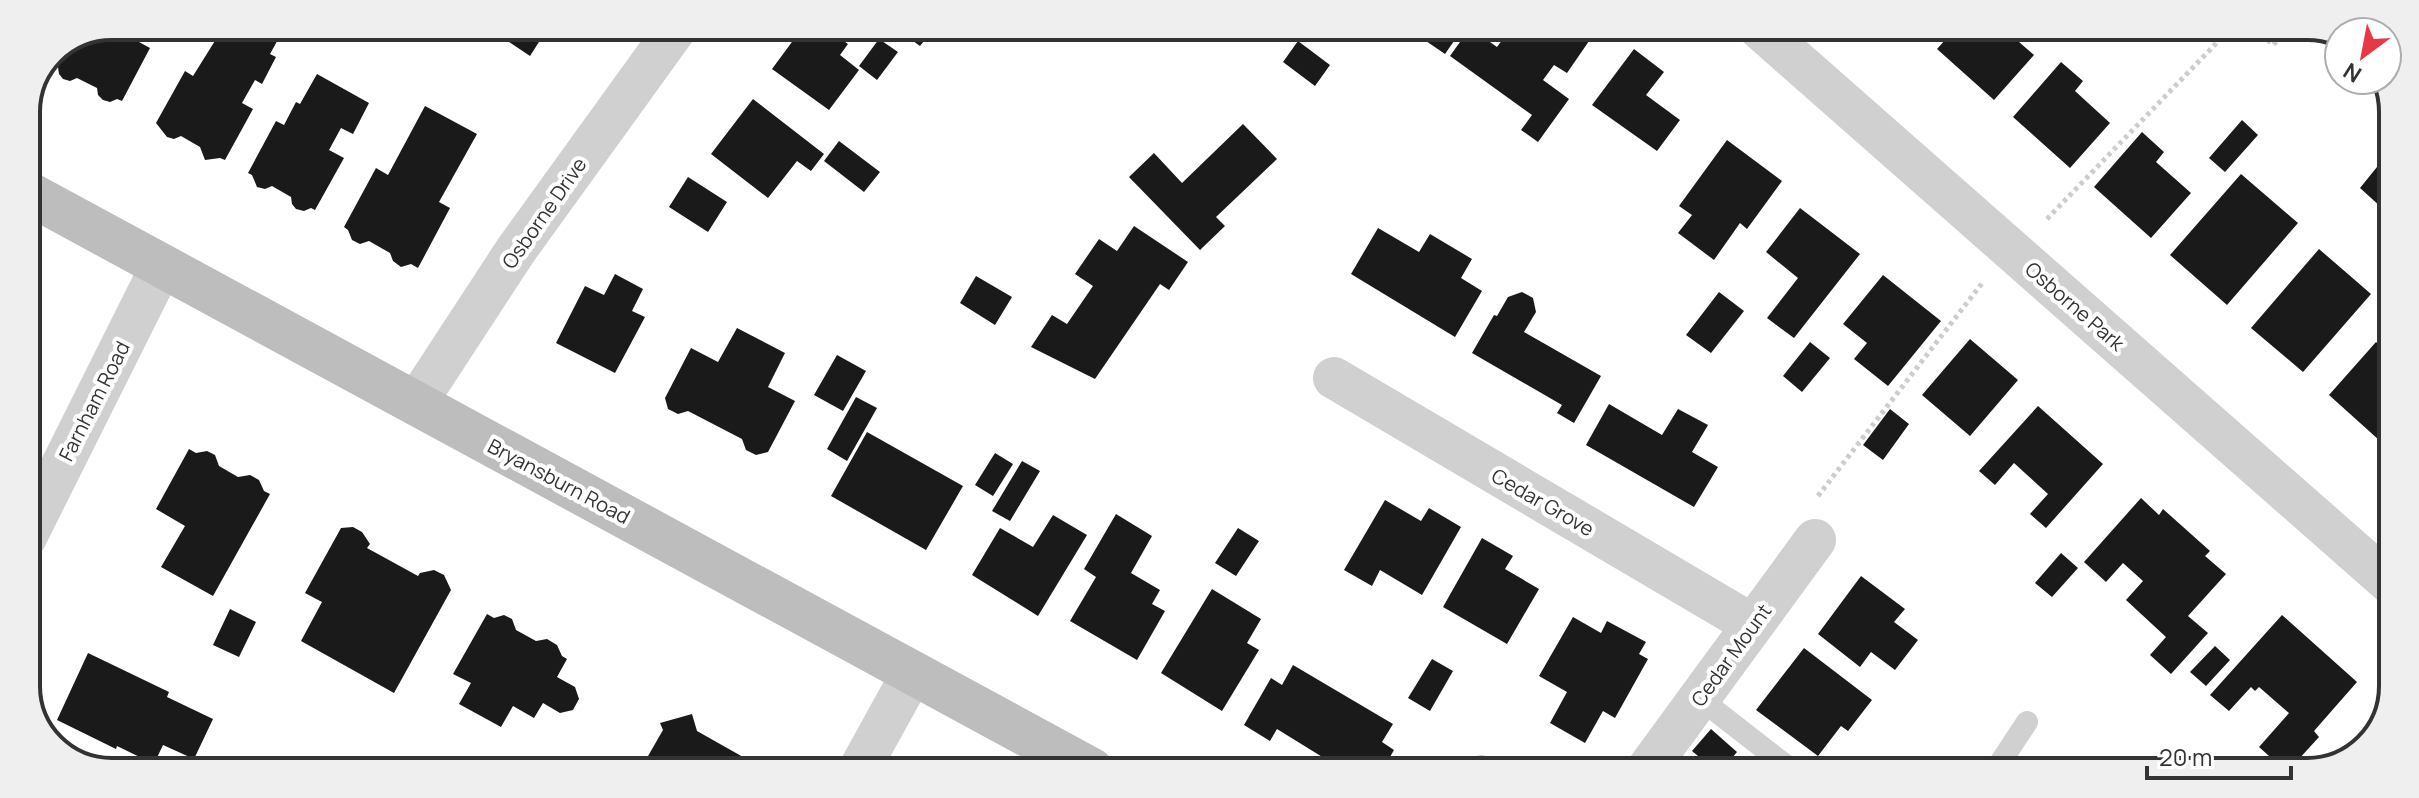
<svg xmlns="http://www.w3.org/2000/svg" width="2419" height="798" font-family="Manrope,sans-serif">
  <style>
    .building { fill: #1a1a1a }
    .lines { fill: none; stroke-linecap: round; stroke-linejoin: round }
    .path { stroke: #cdcdcd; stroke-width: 5; stroke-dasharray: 4 4; stroke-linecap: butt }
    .service { stroke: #d0d0d0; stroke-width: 22 }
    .minor { stroke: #d0d0d0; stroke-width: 42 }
    .secondary { stroke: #bdbdbd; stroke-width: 44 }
    .labels { text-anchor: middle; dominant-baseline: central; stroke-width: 8; stroke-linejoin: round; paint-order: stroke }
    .street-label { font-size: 20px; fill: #333; stroke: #fff }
    .rim { fill: none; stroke: #333; stroke-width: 4 }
  </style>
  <rect width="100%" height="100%" fill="#fff"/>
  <!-- building -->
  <path class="building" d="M 112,26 L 147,26 L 139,42 L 150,48 L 122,101 L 117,99 L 110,102 L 103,100 L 98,95 L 97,88 L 77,78 L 70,81 L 63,79 L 59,74 L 58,67 L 53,65 L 63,46 Z
    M 250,26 L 263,26 L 280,36 L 270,54 L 276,57 L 262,84 L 255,80 L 242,103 L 253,109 L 225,160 L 220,158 L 205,160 L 200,147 L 181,136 L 174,139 L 167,137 L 156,123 L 185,71 L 193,76 L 223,28 L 243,39 Z
    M 487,27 L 554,27 L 548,36 L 544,34 L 530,56 Z
    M 803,27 L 824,27 L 848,44 L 840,55 L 859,70 L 829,110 L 772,69 Z
    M 894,27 L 935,27 L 920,46 Z
    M 1435,28 L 1463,28 L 1445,54 L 1426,41 Z
    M 1470,28 L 1497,47 L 1508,32 L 1502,28 L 1598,28 L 1567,73 L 1554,65 L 1543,80 L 1569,99 L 1538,142 L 1521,130 L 1532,115 L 1450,56 Z
    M 1915,28 L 1924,28 L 1942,29 L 1930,42 Z
    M 1955,29 L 2004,29 L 2034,55 L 1994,100 L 1937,49 Z
    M 879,39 L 898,52 L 877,80 L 859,66 Z
    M 1298,41 L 1330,65 L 1315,86 L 1283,62 Z
    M 1634,49 L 1664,72 L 1646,95 L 1680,120 L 1657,151 L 1592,105 Z
    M 2061,62 L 2083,81 L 2075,91 L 2110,123 L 2070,168 L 2013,117 Z
    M 317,74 L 369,103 L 353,134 L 341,128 L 329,150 L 344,158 L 315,210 L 311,208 L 304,211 L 296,209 L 292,204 L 291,197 L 272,186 L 265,189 L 257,187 L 252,175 L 248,173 L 276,121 L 284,125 L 296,102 L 300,104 Z
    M 753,99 L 824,154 L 811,171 L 797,161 L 768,198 L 711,154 Z
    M 425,106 L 477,134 L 439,202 L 450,208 L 418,268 L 411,264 L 401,267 L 393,261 L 390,253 L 369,241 L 360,244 L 352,240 L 348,230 L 344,227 L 376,168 L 388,175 Z
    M 2242,120 L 2258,135 L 2225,172 L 2209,158 Z
    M 1243,124 L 1277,159 L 1216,217 L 1225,226 L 1200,250 L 1129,177 L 1154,153 L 1182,183 Z
    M 2142,132 L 2164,152 L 2156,162 L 2191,193 L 2151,238 L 2094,187 Z
    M 1727,140 L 1782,181 L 1747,229 L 1740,223 L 1714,260 L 1678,233 L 1692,215 L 1679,206 Z
    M 839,141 L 880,172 L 864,192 L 824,161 Z
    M 2377,167 L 2392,181 L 2392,217 L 2360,188 Z
    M 2241,174 L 2298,223 L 2227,305 L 2170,255 Z
    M 688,177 L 727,202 L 708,232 L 669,207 Z
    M 1800,208 L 1860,254 L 1794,338 L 1767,318 L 1798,278 L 1766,252 Z
    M 1134,226 L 1188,262 L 1169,290 L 1160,284 L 1095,379 L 1031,347 L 1052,315 L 1067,324 L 1093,286 L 1075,274 L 1099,239 L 1117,251 Z
    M 1378,228 L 1419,252 L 1430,234 L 1472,259 L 1461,278 L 1482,291 L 1455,337 L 1351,274 Z
    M 2319,249 L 2371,294 L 2303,372 L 2251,328 Z
    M 615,274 L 643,289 L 632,311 L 645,317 L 615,373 L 556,343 L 585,286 L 604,295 Z
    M 1883,275 L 1941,321 L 1888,386 L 1854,359 L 1867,343 L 1843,324 Z
    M 976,276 L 1012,297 L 995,325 L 960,303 Z
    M 1522,292 L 1533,298 L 1536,312 L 1524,332 L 1601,376 L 1574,423 L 1557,413 L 1562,405 L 1472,353 L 1494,315 L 1497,316 L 1508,297 Z
    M 1719,292 L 1744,311 L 1711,353 L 1686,335 Z
    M 737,328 L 785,353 L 768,387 L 795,401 L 768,452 L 756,455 L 746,450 L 742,439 L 688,411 L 678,414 L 668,409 L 665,398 L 691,348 L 718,362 Z
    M 1970,339 L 2018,380 L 1970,436 L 1922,395 Z
    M 1810,342 L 1830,358 L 1802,392 L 1783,376 Z
    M 2376,342 L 2392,356 L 2391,426 L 2379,440 L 2329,395 Z
    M 837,355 L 866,371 L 843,411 L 814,395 Z
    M 856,397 L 877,408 L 847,461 L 827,449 Z
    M 1609,404 L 1662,435 L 1678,409 L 1708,425 L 1692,452 L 1718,467 L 1694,507 L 1586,445 Z
    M 2038,406 L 2103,464 L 2046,528 L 2030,514 L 2048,494 L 2014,463 L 1995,485 L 1979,471 Z
    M 1890,409 L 1909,424 L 1883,460 L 1863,445 Z
    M 867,432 L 963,486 L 926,550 L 831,496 Z
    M 189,449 L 196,453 L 207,451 L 215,455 L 219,466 L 238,477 L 250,475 L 259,480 L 264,491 L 270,494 L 213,596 L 161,567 L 185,526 L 156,509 Z
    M 995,453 L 1013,464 L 993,496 L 975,485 Z
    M 1022,461 L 1040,471 L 1010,521 L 992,511 Z
    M 2141,498 L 2159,515 L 2163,509 L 2210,551 L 2205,556 L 2226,574 L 2188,616 L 2208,633 L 2171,674 L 2150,655 L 2166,637 L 2126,600 L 2143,581 L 2123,563 L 2106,582 L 2084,562 Z
    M 1385,500 L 1421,521 L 1429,508 L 1461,527 L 1422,595 L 1380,570 L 1372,586 L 1344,570 Z
    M 1116,514 L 1152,536 L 1131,573 L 1160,590 L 1152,604 L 1165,611 L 1137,660 L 1070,621 L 1096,577 L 1084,569 Z
    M 1053,515 L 1087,535 L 1038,616 L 972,575 L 1000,528 L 1033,547 Z
    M 353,527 L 362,532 L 370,544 L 367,548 L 418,576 L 420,573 L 434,570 L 444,575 L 451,590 L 394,693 L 301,641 L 322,602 L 305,593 L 341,528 Z
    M 1238,528 L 1259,541 L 1236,576 L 1215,563 Z
    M 1482,538 L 1513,556 L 1505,569 L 1539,589 L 1507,644 L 1443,607 Z
    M 2061,553 L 2078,568 L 2052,597 L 2035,583 Z
    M 1861,576 L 1905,609 L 1894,622 L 1918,640 L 1895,670 L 1871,652 L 1860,667 L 1818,634 Z
    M 1212,589 L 1261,619 L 1247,643 L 1259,650 L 1222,711 L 1161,673 Z
    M 230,609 L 256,622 L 239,657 L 213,645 Z
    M 487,614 L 494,618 L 504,615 L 512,619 L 516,630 L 536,641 L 547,639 L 557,645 L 562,656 L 567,659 L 557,677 L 575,687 L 579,699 L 573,710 L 560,713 L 543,703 L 534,718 L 513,706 L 501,727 L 459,704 L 471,683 L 453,674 Z
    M 2282,615 L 2357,682 L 2314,731 L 2319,737 L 2287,772 L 2259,747 L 2289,713 L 2259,687 L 2255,691 L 2251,687 L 2229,711 L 2210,695 Z
    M 1573,617 L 1601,633 L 1607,621 L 1646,642 L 1639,654 L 1648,659 L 1615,718 L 1603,711 L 1585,743 L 1550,723 L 1567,692 L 1539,676 Z
    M 2215,646 L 2230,660 L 2206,686 L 2190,672 Z
    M 1804,648 L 1872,700 L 1848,731 L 1841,726 L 1818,756 L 1756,710 Z
    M 88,653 L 169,692 L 167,697 L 213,719 L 194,759 L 163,745 L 154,764 L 117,746 L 116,749 L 57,720 Z
    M 1432,659 L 1453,671 L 1430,711 L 1408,698 Z
    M 1293,665 L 1393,724 L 1382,742 L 1394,750 L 1382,771 L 1345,771 L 1277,729 L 1270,741 L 1244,725 L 1271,678 L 1282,685 Z
    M 692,714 L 697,731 L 766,770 L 640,770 L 663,730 L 660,723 Z
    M 1711,729 L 1737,752 L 1721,771 L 1716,771 L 1692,751 Z"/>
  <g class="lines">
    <!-- path -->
    <path class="path" d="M 2256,29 L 2273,45 L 2289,29
      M 2047,219 L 2230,29
      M 1818,496 L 1983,282"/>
    <!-- service -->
    <path class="service" d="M 1699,698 L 1793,771
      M 1481,766 L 1490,771
      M 1994,772 L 2027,722"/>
    <!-- minor -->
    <path class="minor" d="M 1759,28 L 2391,584
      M 1334,378 L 1753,625
      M 416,403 L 516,250 L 677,27
      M 26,537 L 162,265
      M 859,770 L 913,672
      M 1646,771 L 1815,540"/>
    <!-- secondary -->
    <path class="secondary" d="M 26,192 L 1092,770"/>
  </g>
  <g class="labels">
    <!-- street labels -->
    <g class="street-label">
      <text transform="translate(544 213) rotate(-55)">Osborne Drive</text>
      <text transform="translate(2075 306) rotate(41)">Osborne Park</text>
      <text transform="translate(94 401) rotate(-63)">Farnham Road</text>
      <text transform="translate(559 481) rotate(28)">Bryansburn Road</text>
      <text transform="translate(1543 502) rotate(30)">Cedar Grove</text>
      <text transform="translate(1731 655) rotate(-54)">Cedar Mount</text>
    </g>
  </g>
  <!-- crop -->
  <path d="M0 0H2419V798H0ZM112 40H2307A72 72 0 0 1 2379 112V686A72 72 0 0 1 2307 758H112A72 72 0 0 1 40 686V112A72 72 0 0 1 112 40Z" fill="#efefef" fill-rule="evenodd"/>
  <path class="rim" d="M112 40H2307A72 72 0 0 1 2379 112V686A72 72 0 0 1 2307 758H112A72 72 0 0 1 40 686V112A72 72 0 0 1 112 40Z"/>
  <!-- north arrow -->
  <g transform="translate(2363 56) rotate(212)"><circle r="38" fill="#ffffff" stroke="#adadad" stroke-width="2"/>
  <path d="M0-6L14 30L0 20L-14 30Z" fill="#e63946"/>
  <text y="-12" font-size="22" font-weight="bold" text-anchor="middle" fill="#333333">N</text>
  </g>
  <!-- scale -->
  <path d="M2147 766v12h144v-12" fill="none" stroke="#333333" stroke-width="4"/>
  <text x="2159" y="766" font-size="24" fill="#333333" stroke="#ffffff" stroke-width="6" paint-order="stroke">20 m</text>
</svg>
